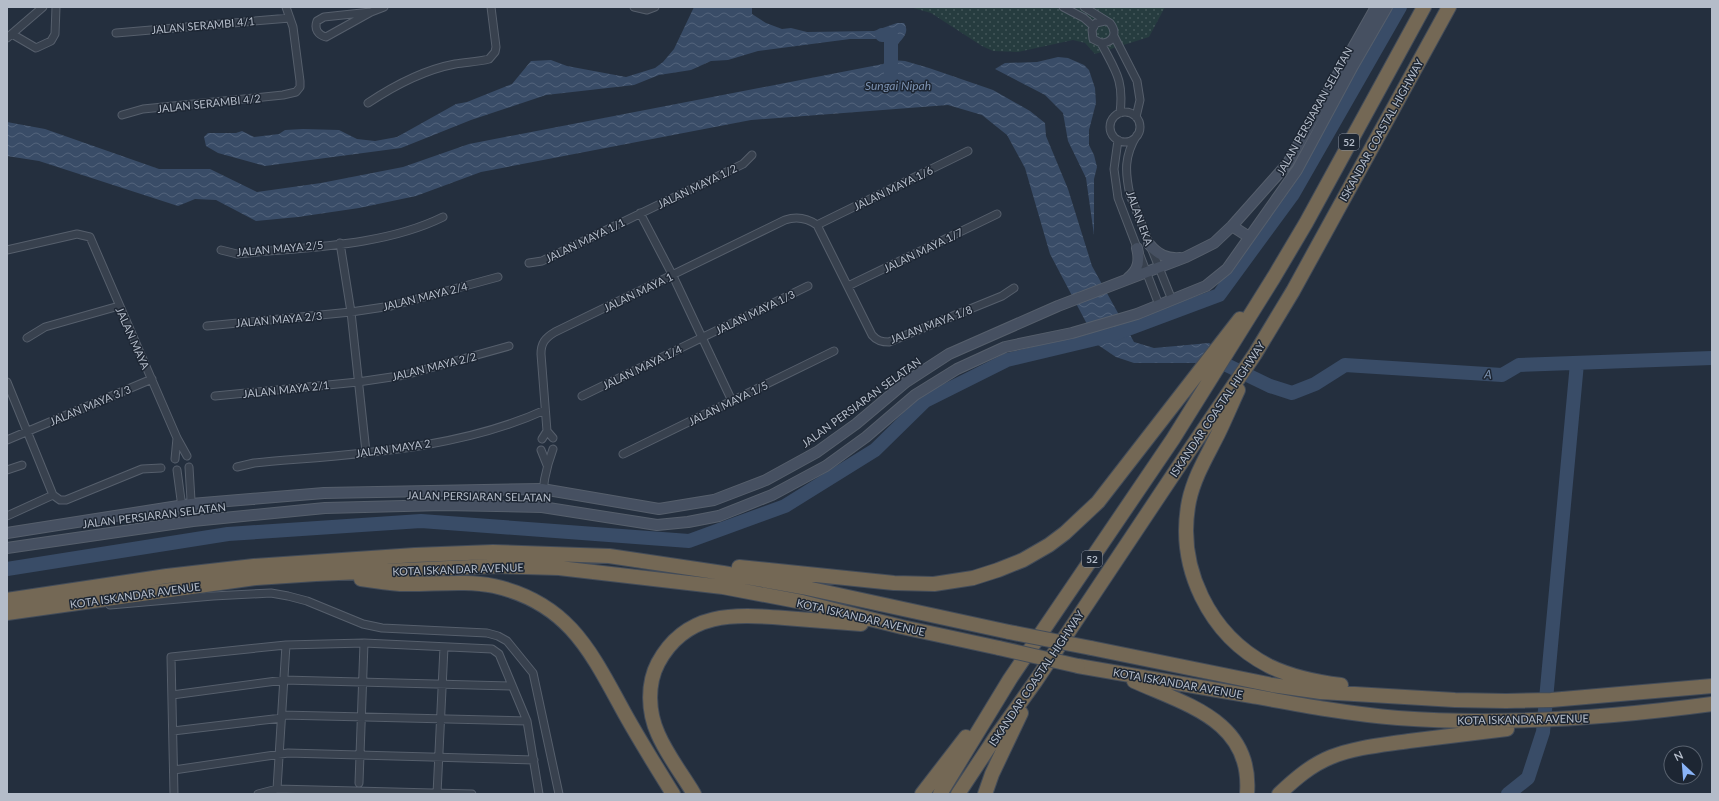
<svg xmlns="http://www.w3.org/2000/svg" width="1719" height="801" font-family="Lato,sans-serif">
  <style>
    .green { fill: url(#green-dots) }
    .water { fill: url(#water-waves) }
    .lines { fill: none; stroke-linecap: round; stroke-linejoin: round }
    .river { stroke: #394c67; stroke-width: 14 }
    .street-casing { stroke: #565f6c; stroke-width: 9 }
    .secondary-casing { stroke: #565f6c; stroke-width: 12 }
    .highway-casing { stroke: #434c59; stroke-width: 16 }
    .street { stroke: #38414e; stroke-width: 7 }
    .secondary { stroke: #465061; stroke-width: 10 }
    .highway { stroke: #746855; stroke-width: 14 }
    .highway-bridge-casing { stroke: #434c59; stroke-width: 16; stroke-linecap: butt }
    .highway-bridge { stroke: #746855; stroke-width: 14 }
    .labels { text-anchor: middle; dominant-baseline: central; stroke-width: 3; stroke-linejoin: round; paint-order: stroke }
    .shield { fill: #1d2633; stroke: #878f9c; stroke-width: 1 }
    .shield-label { font-size: 10px; font-weight: bold; fill: #b4bcc9 }
    .street-label { font-size: 11px; fill: #b4bcc9; stroke: #1d2633 }
    .water-label { font-size: 12px; font-style: italic; fill: #7c92b1; stroke: #1d2633 }
  </style>
  <defs>
    <pattern id="green-dots" width="8" height="8" patternUnits="userSpaceOnUse"><rect width="8" height="8" fill="#263c3f"/><path d="M2 2h.1M6 6h.1" fill="none" stroke="#435659" stroke-width="1.8" stroke-linecap="round"/></pattern>
    <pattern id="water-waves" width="16" height="10" patternUnits="userSpaceOnUse"><rect width="16" height="10" fill="#394c67"/><path d="M0 5q4-4 8 0t8 0" fill="none" stroke="#53647b"/></pattern>
  </defs>
  <rect width="100%" height="100%" fill="#242f3e"/>
  <!-- green -->
  <path class="green" d="M 910,7 L 1165,7 L 1149,37 L 1095,54 L 1085,43 L 1073,40 L 1018,52 L 993,51 L 982,46 L 931,13 Z"/>
  <!-- water -->
  <path class="water" d="M 694,7 L 752,7 L 752,14 L 766,23 L 782,29 L 791,28 L 807,32 L 874,31 L 897,23 L 904,23 C 910,32 903,38 897,45 L 887,45 L 884,39 L 850,39 L 758,51 L 728,60 L 711,61 L 691,70 L 659,75 L 634,85 L 546,95 L 471,120 L 401,148 L 265,166 L 218,153 L 206,146 L 204,137 L 208,133 L 236,133 L 242,131 L 254,137 L 279,134 L 285,130 L 303,129 L 339,130 L 357,139 L 375,141 L 397,137 L 456,104 L 467,102 L 512,84 L 531,61 L 551,60 L 567,66 L 626,77 L 655,68 L 663,62 L 674,49 Z
    M 1058,57 L 1068,58 L 1084,65 L 1089,70 L 1095,88 L 1096,103 L 1089,130 L 1089,145 L 1094,155 L 1097,167 L 1094,179 L 1094,235 L 1086,178 L 1068,141 L 1063,113 L 1045,95 L 995,69 L 1005,63 L 1037,62 Z
    M 892,60 L 905,61 L 929,68 L 993,90 L 1030,111 L 1045,123 L 1046,136 L 1068,189 L 1092,266 L 1134,342 L 1154,348 L 1209,343 L 1214,346 L 1201,363 L 1134,363 L 1116,357 L 1098,345 L 1050,254 L 1025,168 L 1007,135 L 982,115 L 948,105 L 751,120 L 481,172 L 416,196 L 359,208 L 298,217 L 256,221 L 216,200 L 195,199 L 178,206 L 39,161 L 7,156 L 7,122 L 45,129 L 159,169 L 210,169 L 257,192 L 321,183 L 403,167 L 469,144 L 883,64 Z"/>
  <g class="lines">
    <!-- river -->
    <path class="river" d="M 882,35 L 891,35 L 891,79
      M 1210,357 L 1270,386 L 1292,393 L 1315,384 L 1345,365 L 1502,375 L 1519,365 L 1712,358
      M 7,569 L 228,534 L 421,521 L 689,541 L 785,506 L 875,450 L 925,401 L 1007,360 L 1112,335 L 1219,295 L 1293,194 L 1400,7
      M 1508,794 L 1528,778 L 1543,732 L 1577,363"/>
    <!-- street casing -->
    <g class="street-casing">
      <path id="street" d="M 634,7 L 647,10 L 655,7
        M 1063,7 L 1084,18 L 1093,26
        M 1084,7 L 1110,23 C 1118,33 1113,43 1101,43 L 1093,39 L 1092,30 L 1096,23 L 1105,21
        M 371,12 L 324,17 L 317,21 C 314,29 318,35 326,37 L 371,12 L 384,7
        M 116,33 L 290,18
        M 12,34 L 36,48 L 51,41 L 55,34 L 56,7
        M 1114,36 L 1137,81 L 1140,100 L 1136,117
        M 7,38 L 43,7
        M 1101,43 C 1116,72 1124,80 1120,113
        M 368,103 C 395,85 423,70 455,64 C 466,62 478,62 489,59 L 495,52 L 496,47 L 491,7
        M1110 127a15 15 0 1 1 30 0a15 15 0 1 1-30 0Z
        M 122,115 L 143,109 L 283,95 L 296,92 L 300,87 L 300,81 L 293,27 L 286,7
        M 1137,135 C 1124,156 1125,172 1130,195 L 1172,300
        M 1118,140 L 1114,169 L 1118,198 L 1159,305
        M 640,213 L 673,276 L 732,401
        M 817,225 L 968,151
        M 340,243 L 351,312 L 366,452
        M 7,250 L 77,234 L 90,237 L 177,438 L 187,456
        M 221,250 L 237,254 C 304,247 382,247 443,217
        M 529,263 L 542,261 L 743,164 L 752,155
        M 848,286 L 997,214
        M 207,326 L 351,312 L 391,306 L 498,277
        M 27,338 L 45,327 L 119,306
        M 7,382 L 53,495 L 60,500 L 66,500 L 142,469 L 161,468
        M 215,396 L 358,382 L 405,375 L 509,346
        M 582,396 L 808,286
        M 553,438 L 547,431 L 541,354 C 541,343 545,338 555,332 L 785,220 C 797,216 807,218 817,225 L 872,335 C 877,341 882,342 889,342 L 1002,296 L 1014,288
        M 542,439 L 547,431
        M 7,440 L 152,379
        M 541,450 L 547,465
        M 623,454 L 834,351
        M 175,459 L 177,438
        M 189,467 L 191,500 L 193,521
        M 237,467 L 254,463 C 351,454 455,451 545,410
        M 7,470 L 22,465
        M 177,470 L 184,522
        M 542,507 C 542,486 546,468 553,449
        M 7,516 L 53,495
        M 110,605 L 213,596 L 271,593 L 288,596 L 307,601 L 363,624 L 382,628 L 487,633 L 498,636 L 507,641 L 533,673 L 559,794
        M 286,645 L 364,643 L 492,649 L 499,654 L 527,721 L 539,794
        M 172,695 L 284,680 L 512,686
        M 282,715 L 527,721
        M 173,731 L 282,718
        M 174,770 L 288,753 L 534,760
        M 359,783 L 364,643
        M 174,794 L 171,657 L 286,645 L 277,789
        M 258,794 L 277,789 L 472,794
        M 437,794 L 444,647"/>
    </g>
    <!-- secondary casing -->
    <g class="secondary-casing">
      <path id="secondary" d="M 1232,226 L 1249,237
        M 1149,244 C 1158,255 1167,259 1180,258
        M 1128,278 C 1139,270 1140,260 1137,248
        M 7,533 L 191,504 L 324,493 L 542,489 L 659,509 L 714,500 L 766,480 L 817,452 L 856,424 L 906,382 L 949,354 L 1058,306 L 1186,257 L 1214,243 L 1232,226 L 1288,163 L 1376,7
        M 7,548 L 193,521 L 325,508 L 443,505 L 542,507 L 657,525 L 688,522 L 719,516 L 772,495 L 826,466 L 866,437 L 915,395 L 957,369 L 1005,347 L 1072,333 L 1137,314 L 1206,286 L 1227,269 L 1297,170 L 1353,66 L 1387,7"/>
    </g>
    <!-- highway casing -->
    <g class="highway-casing">
      <path id="highway" d="M 1238,390 C 1231,405 1225,420 1218,434 C 1207,456 1194,477 1189,501 C 1176,567 1209,635 1269,666 C 1292,677 1316,682 1341,685
        M 739,567 L 894,583 L 934,584 L 973,578 L 998,570 L 1023,560 L 1049,545 L 1065,533 L 1098,502 L 1240,319
        M 361,579 C 374,581 387,583 400,584 C 431,585 464,580 494,586 C 569,603 591,652 625,714 C 640,741 657,768 673,794
        M 7,600 L 167,576 L 254,566 L 415,555 L 493,552 L 609,556 L 723,573 L 802,587 L 1009,632
        M 7,613 L 256,578 L 316,574 L 494,566 L 559,568 L 723,587 L 802,602 L 902,627 L 999,648
        M 1091,648 L 1272,685 L 1321,692 L 1455,700 L 1506,701 L 1551,700 L 1712,686
        M 1078,666 C 1136,676 1194,686 1252,696 C 1301,705 1349,714 1398,718 C 1503,726 1608,718 1712,704
        M 1134,681 C 1187,705 1253,721 1247,794
        M 694,794 C 682,774 667,755 658,734 C 648,712 647,684 658,663 C 686,611 734,614 785,618 C 811,620 836,622 861,624
        M 922,794 L 966,737
        M 940,794 L 1010,679 L 1173,439 L 1274,277 L 1306,223 L 1424,7
        M 958,794 L 995,738 L 1035,682 L 1189,451 L 1255,354 L 1293,291 L 1449,7
        M 985,794 L 992,774 L 1021,713
        M 1279,794 C 1295,779 1311,765 1331,757 C 1356,747 1383,745 1409,741 C 1442,737 1474,733 1507,729"/>
    </g>
    <!-- street -->
    <use href="#street" class="street"/>
    <!-- secondary -->
    <use href="#secondary" class="secondary"/>
    <!-- highway -->
    <use href="#highway" class="highway"/>
    <!-- highway-bridge casing -->
    <g class="highway-bridge-casing">
      <path id="highway-bridge" d="M 1009,632 L 1091,648
        M 999,648 L 1078,666"/>
    </g>
    <!-- highway-bridge -->
    <use href="#highway-bridge" class="highway-bridge"/>
  </g>
  <g class="labels">
    <!-- shield labels -->
    <g class="shield">
      <rect x="1339" y="134" width="20" height="16" rx="3"/>
      <rect x="1082" y="551" width="20" height="16" rx="3"/>
    </g>
    <g class="shield-label">
      <text x="1349" y="142">52</text>
      <text x="1092" y="559">52</text>
    </g>
    <!-- street labels -->
    <g class="street-label">
      <text transform="translate(203 25) rotate(-5)">JALAN SERAMBI 4/1</text>
      <text transform="translate(209 103) rotate(-6)">JALAN SERAMBI 4/2</text>
      <text transform="translate(1314 111) rotate(-61)">JALAN PERSIARAN SELATAN</text>
      <text transform="translate(1381 130) rotate(-61)">ISKANDAR COASTAL HIGHWAY</text>
      <text transform="translate(697 186) rotate(-26)">JALAN MAYA 1/2</text>
      <text transform="translate(893 188) rotate(-26)">JALAN MAYA 1/6</text>
      <text transform="translate(1140 218) rotate(70)">JALAN EKA</text>
      <text transform="translate(585 240) rotate(-26)">JALAN MAYA 1/1</text>
      <text transform="translate(280 248) rotate(-5)">JALAN MAYA 2/5</text>
      <text transform="translate(923 250) rotate(-26)">JALAN MAYA 1/7</text>
      <text transform="translate(638 292) rotate(-26)">JALAN MAYA 1</text>
      <text transform="translate(425 296) rotate(-14)">JALAN MAYA 2/4</text>
      <text transform="translate(755 312) rotate(-26)">JALAN MAYA 1/3</text>
      <text transform="translate(279 319) rotate(-5)">JALAN MAYA 2/3</text>
      <text transform="translate(931 324) rotate(-21)">JALAN MAYA 1/8</text>
      <text transform="translate(133 338) rotate(66)">JALAN MAYA</text>
      <text transform="translate(434 366) rotate(-14)">JALAN MAYA 2/2</text>
      <text transform="translate(642 367) rotate(-26)">JALAN MAYA 1/4</text>
      <text transform="translate(286 389) rotate(-6)">JALAN MAYA 2/1</text>
      <text transform="translate(861 402) rotate(-36)">JALAN PERSIARAN SELATAN</text>
      <text transform="translate(728 403) rotate(-26)">JALAN MAYA 1/5</text>
      <text transform="translate(90 405) rotate(-23)">JALAN MAYA 3/3</text>
      <text transform="translate(1217 409) rotate(-56)">ISKANDAR COASTAL HIGHWAY</text>
      <text transform="translate(393 448) rotate(-8)">JALAN MAYA 2</text>
      <text transform="translate(479 496) rotate(1)">JALAN PERSIARAN SELATAN</text>
      <text transform="translate(154 515) rotate(-7)">JALAN PERSIARAN SELATAN</text>
      <text transform="translate(458 569) rotate(-2)">KOTA ISKANDAR AVENUE</text>
      <text transform="translate(135 595) rotate(-8)">KOTA ISKANDAR AVENUE</text>
      <text transform="translate(861 617) rotate(13)">KOTA ISKANDAR AVENUE</text>
      <text transform="translate(1036 678) rotate(-56)">ISKANDAR COASTAL HIGHWAY</text>
      <text transform="translate(1178 683) rotate(10)">KOTA ISKANDAR AVENUE</text>
      <text transform="translate(1523 719) rotate(-1)">KOTA ISKANDAR AVENUE</text>
    </g>
    <!-- water labels -->
    <g class="water-label">
      <text x="898" y="85">Sungai Nipah</text>
      <text transform="translate(1488 374) rotate(4)">A</text>
    </g>
  </g>
  <!-- border -->
  <rect width="1719" height="801" fill="none" stroke="#b4bcc9" stroke-width="16"/>
  <!-- north arrow -->
  <g transform="translate(1683 765) rotate(334)"><circle r="19" fill="#1d2633" stroke="#59626f"/>
  <path d="M0-3L7 15L0 10L-7 15Z" fill="#8ab4f8"/>
  <text y="-6" font-size="11" font-weight="bold" text-anchor="middle" fill="#b4bcc9">N</text>
  </g>
</svg>
